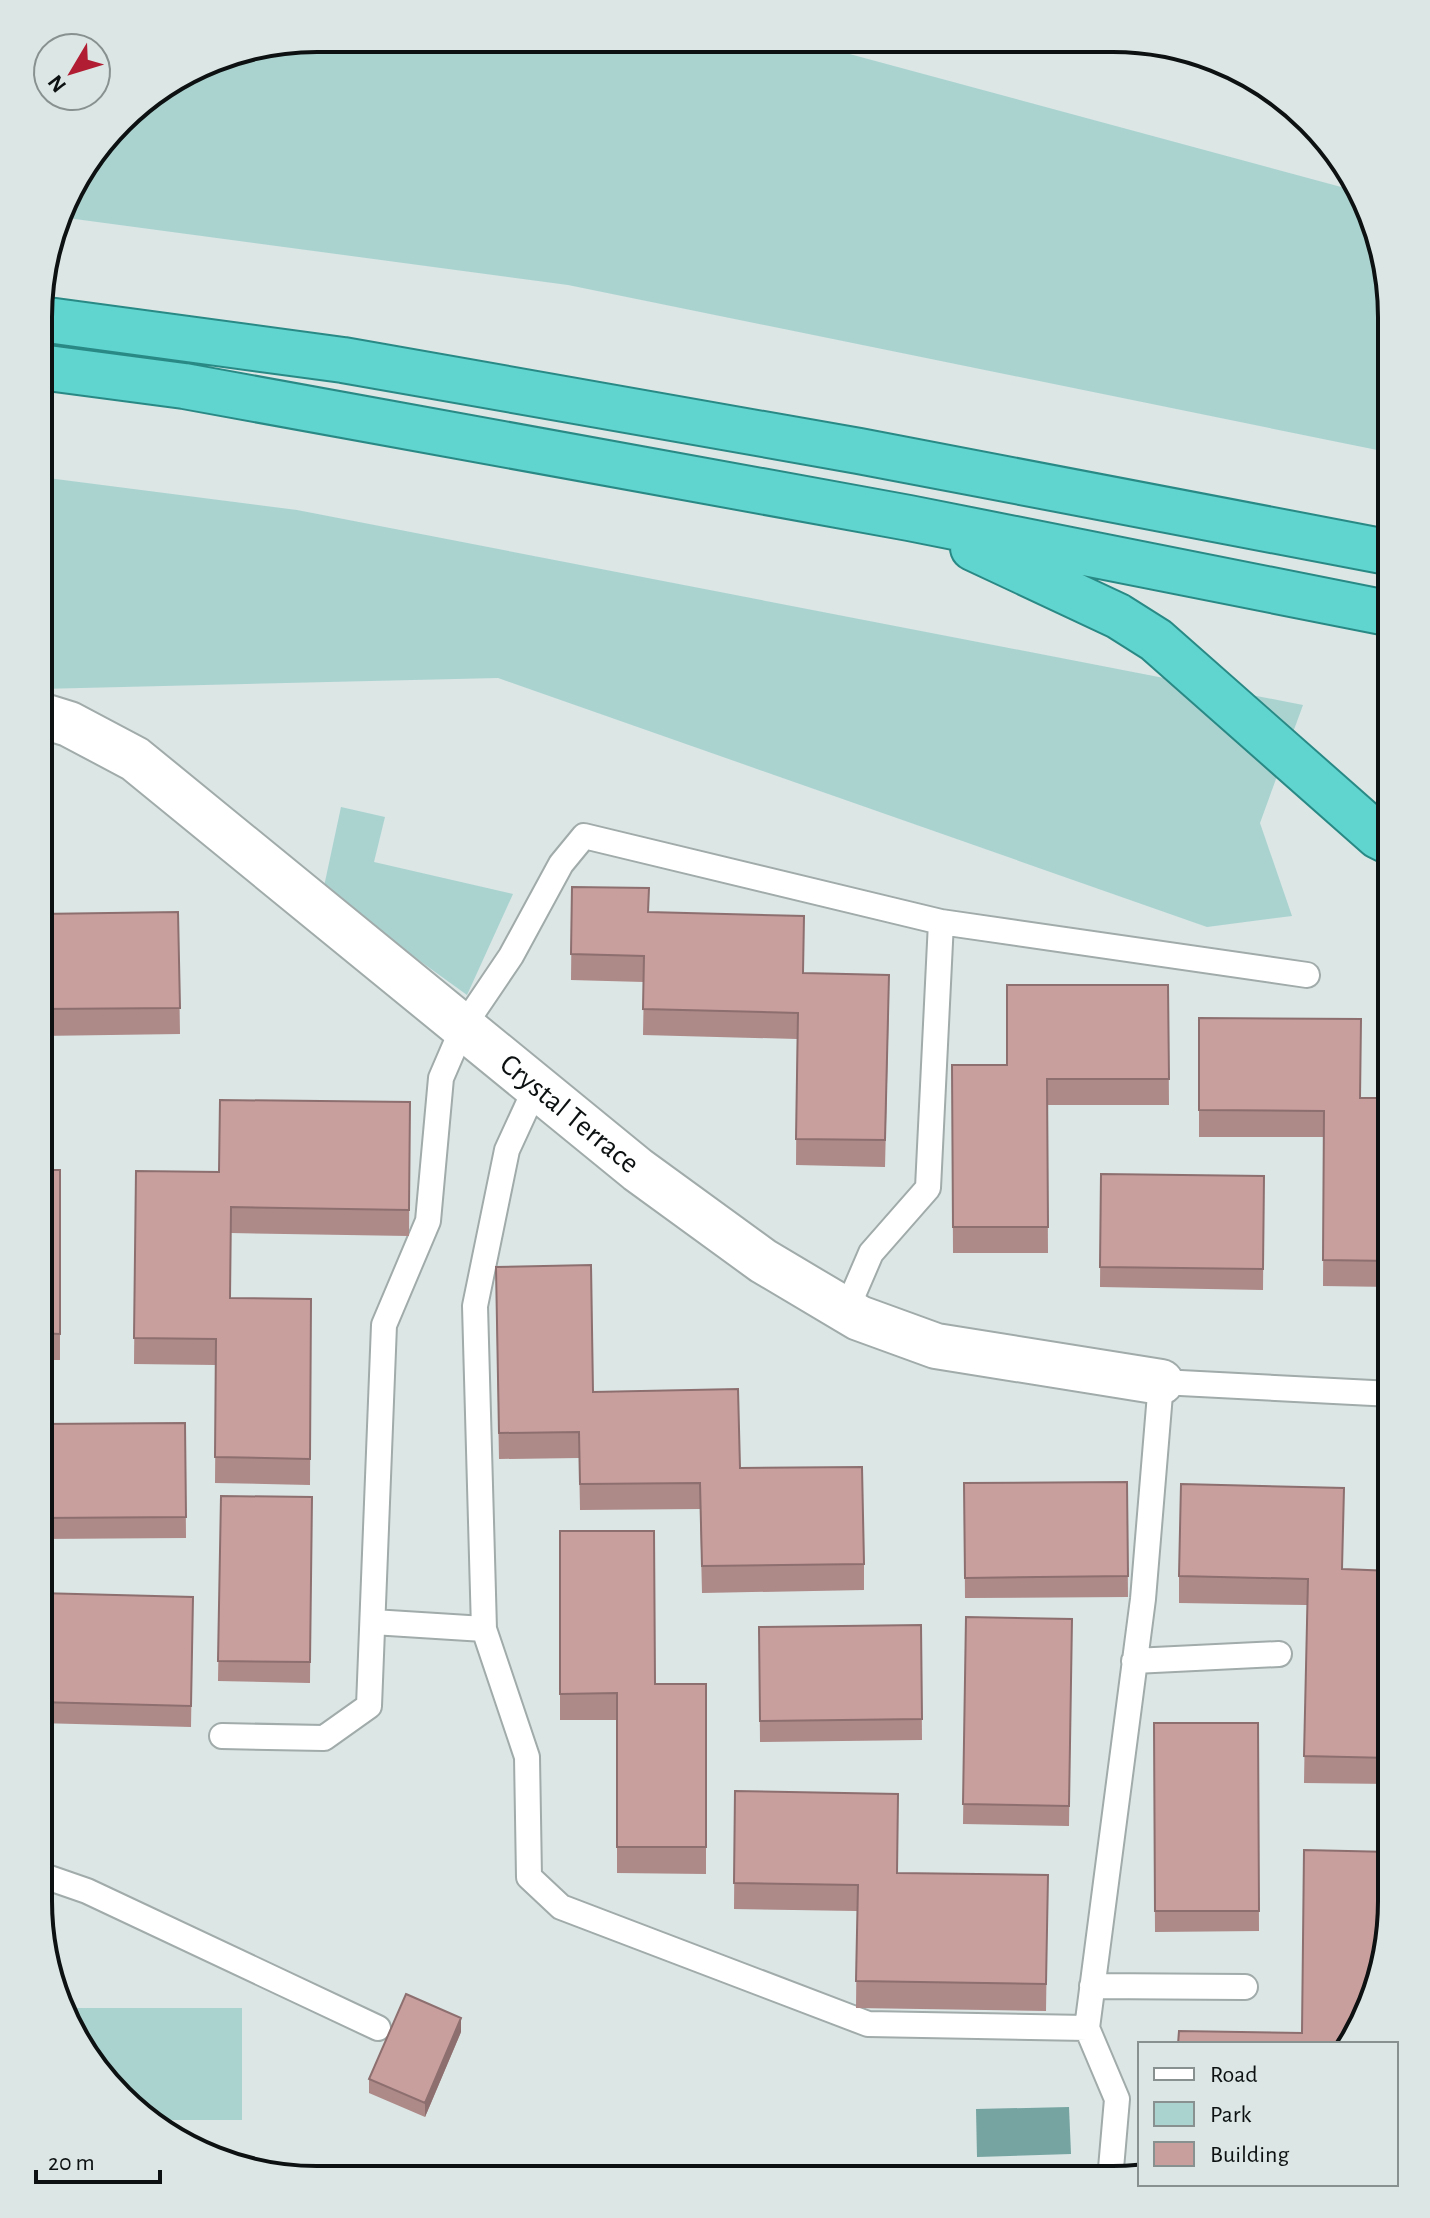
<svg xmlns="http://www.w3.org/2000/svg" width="1430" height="2218" font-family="'Alegreya Sans',sans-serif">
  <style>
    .green { fill: #aad3d0 }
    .water { fill: #76a4a1 }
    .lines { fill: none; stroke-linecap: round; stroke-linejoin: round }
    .service-casing { stroke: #a0abaa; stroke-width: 28 }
    .minor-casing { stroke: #a0abaa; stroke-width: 48 }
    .trunk-casing { stroke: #298985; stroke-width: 48 }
    .service { stroke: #fff; stroke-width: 24 }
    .minor { stroke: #fff; stroke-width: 44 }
    .trunk { stroke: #60d4cf; stroke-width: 44 }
    .wall { fill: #ad8988 }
    .shaded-wall { fill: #8d6f6f }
    .building { fill: #c99f9e; stroke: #8d6f6f; stroke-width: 2 }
    .labels { text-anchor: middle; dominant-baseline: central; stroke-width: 6; stroke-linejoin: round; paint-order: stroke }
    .street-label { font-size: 30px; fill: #0d1111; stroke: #dbe6e5 }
    .rim { fill: none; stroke: #0d1111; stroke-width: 4 }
  </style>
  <rect width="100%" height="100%" fill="#dbe6e5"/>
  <!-- green -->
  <path class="green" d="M 317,38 L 830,40 L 831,49 L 1356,191 L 1371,210 L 1392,317 L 1392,453 L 568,285 L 60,217 L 67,193 L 133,108 L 211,59 Z
    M 40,477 L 297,510 L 1303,705 L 1260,823 L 1292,916 L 1207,927 L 498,678 L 40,689 Z
    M 341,807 L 385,817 L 374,862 L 513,894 L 467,995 L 323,891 Z
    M 59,2008 L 242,2008 L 242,2120 L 145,2120 Z"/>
  <!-- water -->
  <path class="water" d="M 1069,2107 L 1071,2154 L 977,2157 L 976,2109 Z"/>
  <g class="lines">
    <!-- service casing -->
    <g class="service-casing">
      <path id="service" d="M 846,1311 L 871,1253 L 928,1188 L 941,922
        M 373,1622 L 484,1629 L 527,1757 L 529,1877 L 561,1907 L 868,2024 L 1087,2028
        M 484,1629 L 475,1306 L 507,1150 L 536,1087
        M 1134,1661 L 1279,1654
        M 222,1736 L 324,1738 L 369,1706 L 384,1325 L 428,1221 L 441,1078 L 463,1027 L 511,956 L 561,864 L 584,836 L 941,922 L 1307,975
        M 38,1874 L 87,1891 L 378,2028
        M 1092,1986 L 1245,1987
        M 1110,2180 L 1117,2099 L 1087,2028 L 1143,1599 L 1161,1382 L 1392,1394"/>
    </g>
    <!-- minor casing -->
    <g class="minor-casing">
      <g id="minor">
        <path id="s1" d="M 40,715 L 69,724 L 135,759 L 638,1170 L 763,1261 L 859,1318 L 936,1346 L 1161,1382"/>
      </g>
    </g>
    <!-- trunk casing -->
    <g class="trunk-casing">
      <path id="trunk" d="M 40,319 L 343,360 L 859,451 L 1392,553
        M 40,367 L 184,386 L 909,518 L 1392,614
        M 973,548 L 1118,616 L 1156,640 L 1378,836 L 1392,843"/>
    </g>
    <!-- service -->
    <use href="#service" class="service"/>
    <!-- minor -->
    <use href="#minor" class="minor"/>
    <!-- trunk -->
    <use href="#trunk" class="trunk"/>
  </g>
  <!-- wall -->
  <path class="wall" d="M 572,887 L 649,912 L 804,973 L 889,1001 L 885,1167 L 796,1165 L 797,1039 L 643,1035 L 644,982 L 571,980 Z
    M 178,912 L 180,1034 L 39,1036 L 39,914 Z
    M 1168,985 L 1169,1105 L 1047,1105 L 1048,1253 L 953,1253 L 952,1065 L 1007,1065 Z
    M 1199,1018 L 1361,1098 L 1392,1098 L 1392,1287 L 1323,1286 L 1324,1137 L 1199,1137 Z
    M 410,1102 L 409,1236 L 231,1233 L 231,1298 L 311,1299 L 310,1485 L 215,1483 L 216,1365 L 134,1364 L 136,1171 L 219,1172 Z
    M 39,1170 L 60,1170 L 60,1360 L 39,1360 Z
    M 1101,1174 L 1264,1176 L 1263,1290 L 1100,1287 Z
    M 496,1293 L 593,1392 L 740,1468 L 864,1564 L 864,1590 L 702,1593 L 700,1509 L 580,1510 L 579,1458 L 499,1459 Z
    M 185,1423 L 186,1538 L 39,1539 L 39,1424 Z
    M 1127,1482 L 1128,1597 L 965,1598 L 964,1483 Z
    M 221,1496 L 312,1497 L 310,1683 L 218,1681 Z
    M 560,1531 L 655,1684 L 706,1684 L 706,1874 L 617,1873 L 617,1720 L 560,1720 Z
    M 1343,1569 L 1392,1571 L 1391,1784 L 1304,1783 L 1307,1605 L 1179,1603 L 1179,1576 Z
    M 38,1593 L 193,1597 L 191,1727 L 38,1723 Z
    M 966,1617 L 1072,1619 L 1069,1826 L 963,1824 Z
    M 921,1625 L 922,1740 L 760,1742 L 759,1627 Z
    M 1154,1723 L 1258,1723 L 1259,1931 L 1155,1932 Z
    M 735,1791 L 897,1873 L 1048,1875 L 1046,2011 L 856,2008 L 857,1911 L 734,1909 Z
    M 1391,1920 L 1349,2044 L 1178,2044 L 1302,2033 Z
    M 461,2032 L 425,2117 L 369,2093 L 369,2079 Z"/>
  <!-- shaded-wall -->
  <path class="shaded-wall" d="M 461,2018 L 461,2032 L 425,2117 L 425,2103 Z"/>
  <!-- building -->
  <path class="building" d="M 572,887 L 649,888 L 648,912 L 804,916 L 803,973 L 889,975 L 885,1140 L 796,1139 L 798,1013 L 643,1009 L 644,956 L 571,954 Z
    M 178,912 L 180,1008 L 39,1009 L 39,914 Z
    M 1007,985 L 1168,985 L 1169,1079 L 1047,1079 L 1048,1227 L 953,1227 L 952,1065 L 1007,1065 Z
    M 1199,1018 L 1361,1019 L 1360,1098 L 1392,1098 L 1392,1261 L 1323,1260 L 1324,1111 L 1199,1110 Z
    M 220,1100 L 410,1102 L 409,1210 L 231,1207 L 230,1298 L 311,1299 L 310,1459 L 215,1457 L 216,1339 L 134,1338 L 136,1171 L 219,1172 Z
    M 39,1170 L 60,1170 L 60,1334 L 39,1333 Z
    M 1101,1174 L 1264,1176 L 1263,1269 L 1100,1267 Z
    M 591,1265 L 593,1392 L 738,1389 L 740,1468 L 862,1467 L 864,1564 L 702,1566 L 700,1483 L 580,1484 L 579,1432 L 499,1433 L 496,1267 Z
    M 185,1423 L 186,1517 L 39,1518 L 39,1424 Z
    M 1127,1482 L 1128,1576 L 965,1578 L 964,1483 Z
    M 1181,1484 L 1344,1488 L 1342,1569 L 1392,1571 L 1391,1758 L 1304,1756 L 1308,1579 L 1179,1576 Z
    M 221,1496 L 312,1497 L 310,1662 L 218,1661 Z
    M 560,1531 L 654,1531 L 655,1684 L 706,1684 L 706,1847 L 617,1847 L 617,1693 L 560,1694 Z
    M 38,1593 L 193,1597 L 191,1706 L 38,1702 Z
    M 966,1617 L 1072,1619 L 1069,1806 L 963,1804 Z
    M 921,1625 L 922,1719 L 760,1721 L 759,1627 Z
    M 1154,1723 L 1258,1723 L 1259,1911 L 1155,1911 Z
    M 735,1791 L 898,1794 L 897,1873 L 1048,1875 L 1046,1984 L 856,1981 L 858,1885 L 734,1883 Z
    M 1304,1850 L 1391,1852 L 1391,1920 L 1351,2039 L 1338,2039 L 1338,2044 L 1178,2044 L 1179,2031 L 1302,2033 Z
    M 406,1994 L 461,2018 L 425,2103 L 369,2079 Z"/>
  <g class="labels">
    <!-- street labels -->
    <g class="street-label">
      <text stroke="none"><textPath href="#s1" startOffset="666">Crystal Terrace</textPath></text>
    </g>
  </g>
  <!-- crop -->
  <path d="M0 0H1430V2218H0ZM317 52H1113A265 265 0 0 1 1378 317V1901A265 265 0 0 1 1113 2166H317A265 265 0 0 1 52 1901V317A265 265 0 0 1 317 52Z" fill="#dbe6e5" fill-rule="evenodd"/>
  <path class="rim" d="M317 52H1113A265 265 0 0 1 1378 317V1901A265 265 0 0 1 1113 2166H317A265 265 0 0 1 52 1901V317A265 265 0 0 1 317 52Z"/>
  <!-- legend -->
  <rect x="1138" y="2042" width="260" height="144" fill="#dbe6e5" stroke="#899190" stroke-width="2"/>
  <rect x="1154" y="2068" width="40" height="12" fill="#ffffff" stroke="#899190" stroke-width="2"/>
  <text x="1210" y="2082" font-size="24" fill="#0d1111">Road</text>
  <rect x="1154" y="2102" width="40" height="24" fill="#aad3d0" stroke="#899190" stroke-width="2"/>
  <text x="1210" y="2122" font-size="24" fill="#0d1111">Park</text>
  <rect x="1154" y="2142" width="40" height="24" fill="#c99f9e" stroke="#899190" stroke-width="2"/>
  <text x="1210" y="2162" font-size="24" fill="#0d1111">Building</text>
  <!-- north arrow -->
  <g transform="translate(72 72) rotate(232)"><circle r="38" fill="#dbe6e5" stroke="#899190" stroke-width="2"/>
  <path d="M0-6L14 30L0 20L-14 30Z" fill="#b11e33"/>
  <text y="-12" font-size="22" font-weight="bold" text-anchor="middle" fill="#0d1111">N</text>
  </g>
  <!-- scale -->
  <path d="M36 2170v12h124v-12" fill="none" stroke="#0d1111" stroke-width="4"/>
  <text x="48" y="2170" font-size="24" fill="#0d1111" stroke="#dbe6e5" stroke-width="6" paint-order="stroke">20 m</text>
</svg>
